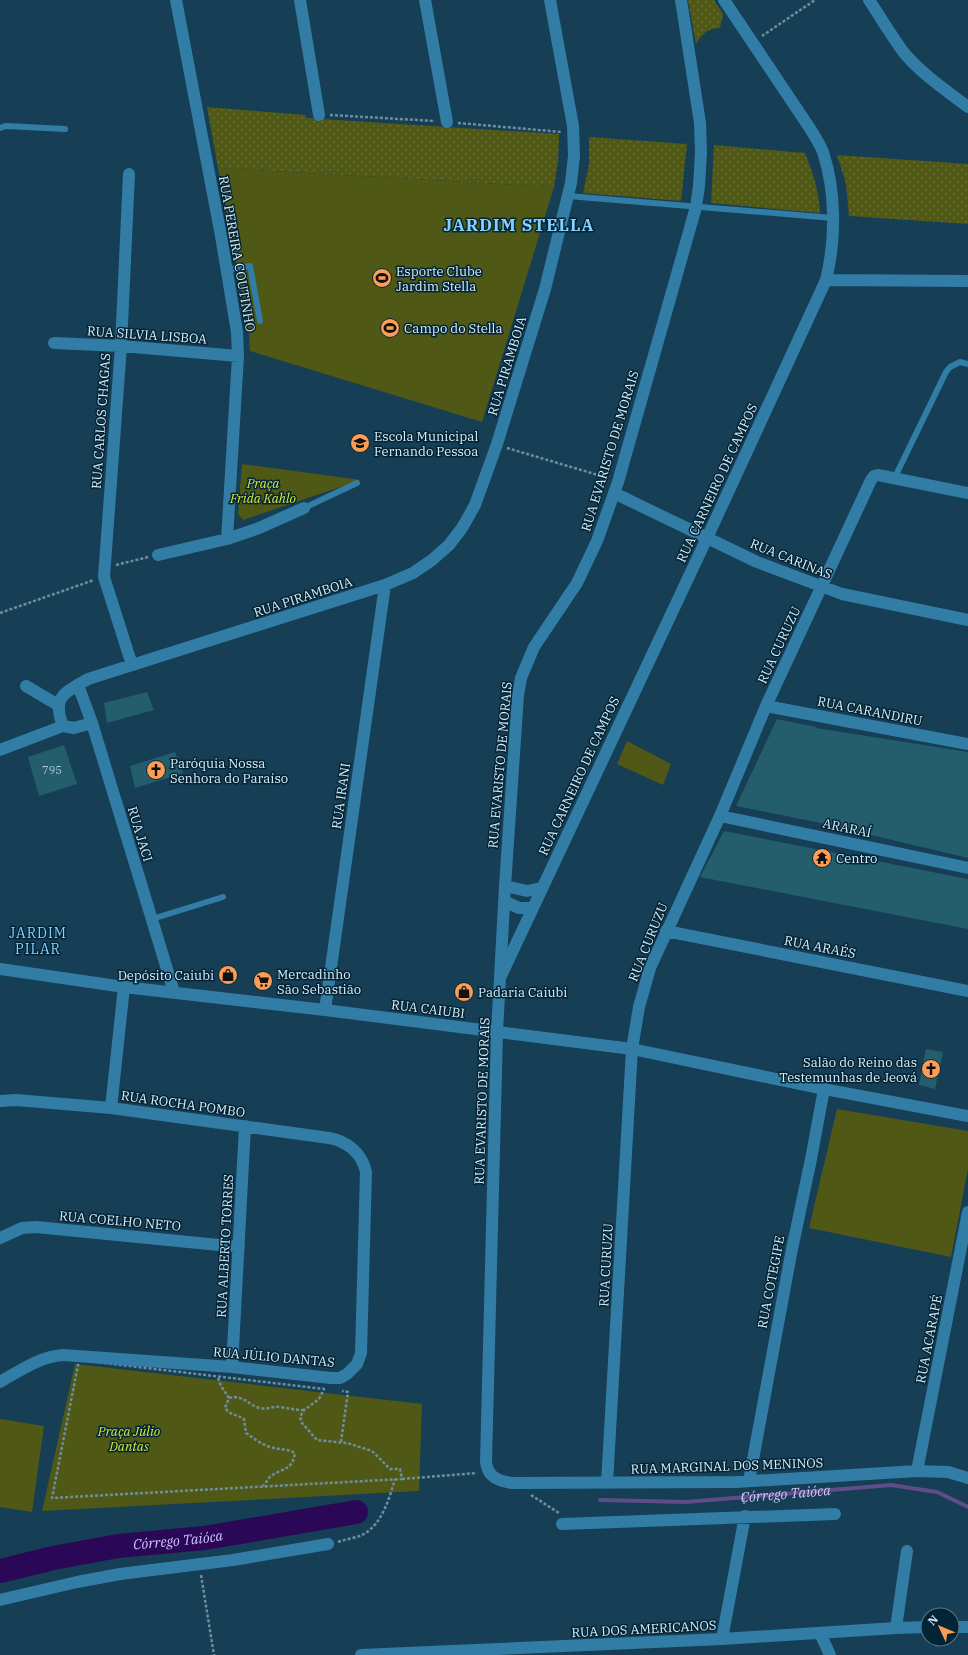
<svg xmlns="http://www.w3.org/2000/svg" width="968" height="1655" font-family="'IBM Plex Serif',serif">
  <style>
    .grass { fill: url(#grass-dots) }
    .park { fill: #505816 }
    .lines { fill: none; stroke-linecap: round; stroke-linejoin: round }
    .stream { stroke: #5e4d88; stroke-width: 4 }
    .river { stroke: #2a0757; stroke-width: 24 }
    .building { fill: #245e6c }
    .path { stroke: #6e8ea0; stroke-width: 2.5; stroke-dasharray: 3 2; stroke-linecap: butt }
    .lane { stroke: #317da6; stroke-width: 6 }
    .street { stroke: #317da6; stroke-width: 12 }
    .secondary { stroke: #317da6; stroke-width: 12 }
    .labels { text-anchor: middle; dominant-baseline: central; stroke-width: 3; stroke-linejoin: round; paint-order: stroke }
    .number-label { font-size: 11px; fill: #accbd8 }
    .street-label { font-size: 13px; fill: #d9effc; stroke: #032435 }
    .poi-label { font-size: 13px; fill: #d9effc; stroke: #032435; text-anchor: start }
    .park-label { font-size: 13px; font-style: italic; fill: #d9eb39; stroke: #032435 }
    .neighbourhood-label { font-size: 14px; letter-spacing: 1px; fill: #85d0fd; stroke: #032435 }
    .water-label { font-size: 14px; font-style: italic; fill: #d3c6fc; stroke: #032435 }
    .district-label { font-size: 17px; font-weight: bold; letter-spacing: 1px; fill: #85d0fd; stroke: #032435 }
  </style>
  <defs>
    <pattern id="grass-dots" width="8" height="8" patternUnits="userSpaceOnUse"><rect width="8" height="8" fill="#505816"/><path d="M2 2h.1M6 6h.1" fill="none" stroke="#697039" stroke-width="1.8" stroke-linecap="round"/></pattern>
  </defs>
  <rect width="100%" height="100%" fill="#163e54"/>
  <!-- grass -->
  <path class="grass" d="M 688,0 L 714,0 L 723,14 L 720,28 C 708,28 702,34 696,44 Z
    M 207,107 L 305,115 L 306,118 L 559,134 L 558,161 L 554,187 L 218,168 Z
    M 589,137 L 687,144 L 681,201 L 583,193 L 589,164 Z
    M 714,145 L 805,153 C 813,173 819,191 820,213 L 711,203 Z
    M 837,155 L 968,164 L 968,224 L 849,216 L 846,184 Z"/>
  <!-- park -->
  <path class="park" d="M 218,168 L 554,187 L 482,422 L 250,351 L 249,332 Z
    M 242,464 L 361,480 L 243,520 L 238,514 Z
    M 627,741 L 671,764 L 663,785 L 617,764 Z
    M 837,1109 L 968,1131 L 968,1169 L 951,1257 L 809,1228 Z
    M 75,1364 L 422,1404 L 419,1491 L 42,1511 Z
    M 0,1419 L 44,1426 L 32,1512 L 0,1507 Z"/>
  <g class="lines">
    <!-- stream -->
    <path class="stream" id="s1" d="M 600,1500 L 686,1502 L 891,1485 L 937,1492 L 968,1507"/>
    <!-- river -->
    <path class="river" id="s2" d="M 0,1571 L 53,1558 L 118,1546 L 205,1538 L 356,1512"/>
  </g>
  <!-- building -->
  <path class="building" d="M 147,692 L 154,710 L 107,723 L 104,703 Z
    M 777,719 L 816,727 L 816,728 L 968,752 L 968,858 L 816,822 L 736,806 Z
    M 64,745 L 77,784 L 39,796 L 28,757 Z
    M 175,752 L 183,773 L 135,788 L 130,766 Z
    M 724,831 L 968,879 L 968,929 L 700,877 Z
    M 926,1049 L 943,1052 L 935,1089 L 919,1085 Z"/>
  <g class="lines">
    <!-- path -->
    <path class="path" d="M 762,36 L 815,0
      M 330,115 L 435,121
      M 458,123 L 562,132
      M 507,448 L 608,478
      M 116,565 L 148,557
      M 0,613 L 94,580
      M 79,1360 L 324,1389 L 319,1399 L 304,1410 L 300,1417 L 302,1423 L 317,1440 L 347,1443 L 372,1451 L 390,1469 L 400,1469 L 402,1479 L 52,1498 Z
      M 218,1378 L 221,1386 L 229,1398 L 225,1408 C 231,1416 236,1414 244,1419 L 246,1433 C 252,1437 258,1442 265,1445 C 274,1450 286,1448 295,1453 C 292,1471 284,1467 271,1476 C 268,1478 266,1483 263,1486
      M 229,1398 C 244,1394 249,1406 260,1408 C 267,1410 273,1406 279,1407 C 288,1408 295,1410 304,1410
      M 341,1442 L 348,1392 L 342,1391
      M 402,1479 L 477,1473
      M 743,1493 L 744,1504
      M 531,1495 L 559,1513
      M 338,1542 C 346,1539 355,1538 362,1535 C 382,1525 389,1499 395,1479
      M 201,1575 L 214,1655"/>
    <!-- lane -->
    <path class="lane" d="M 0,128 L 6,126 L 65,129
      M 568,196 L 833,218
      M 226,270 L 250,266 L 260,321
      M 894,479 L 946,372 L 950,367 L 960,362 L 968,364
      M 304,508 L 357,483
      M 152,919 L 223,897"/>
    <!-- street -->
    <path class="street" d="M 176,0 L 221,236 L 237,332 L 238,356 L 227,539
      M 300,0 L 319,115
      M 425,0 L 447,122
      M 869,0 C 881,18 892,37 905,54 C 923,75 947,91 968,107
      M 129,174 L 121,346 L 104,577 L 132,665
      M 826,280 L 968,281
      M 54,343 L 121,346 L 238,356
      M 614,493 L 757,562 L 842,594 L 968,620
      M 158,555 L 227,539 L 259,528 L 304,508
      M 78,685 L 92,723 L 174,992
      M 26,686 L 58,705
      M 766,706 L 968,744
      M 63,726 C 51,696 66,692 88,679 L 385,585 L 413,573 L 432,560 L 449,545 L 462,528 L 475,505 L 497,444 L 545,289 L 571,183 L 574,156 L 573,126 L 550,0
      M 0,750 L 63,726 L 74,728 L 92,723
      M 720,816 L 968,868
      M 666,931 L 968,991
      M 500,978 L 707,538 L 826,280 C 836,239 836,192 823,152 C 820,144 815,137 811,130 L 724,0
      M 325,1010 L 385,585
      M 497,1032 L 486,1462 C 488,1478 499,1481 512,1483 L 736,1482 L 917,1471 L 948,1472 L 968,1478
      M 0,1101 L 16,1100 L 111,1108 L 329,1138 C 347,1141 362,1153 366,1172 L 361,1353 L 357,1364 L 347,1374 L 340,1378 L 331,1378 L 232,1367 L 63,1355 C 39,1357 21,1370 0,1382
      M 111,1108 L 124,987
      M 0,1238 L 22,1228 L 36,1227 L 239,1247
      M 232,1367 L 245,1126
      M 917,1471 L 968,1212
      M 749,1481 L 791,1254 L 811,1159 L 824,1089
      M 607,1483 L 632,1049 L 639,1007 L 650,968 L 720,816 L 766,706 L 871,480 L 874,476 L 878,475 L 968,493
      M 562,1524 L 835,1514
      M 0,1600 L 77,1582 L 120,1574 L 233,1560 L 328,1544
      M 896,1628 L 907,1551
      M 722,1639 L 745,1516"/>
    <!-- secondary -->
    <path class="secondary" d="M 505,886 L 527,891 L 541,888
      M 504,901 L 519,908 L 532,908
      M 0,969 L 124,987 L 325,1010 L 632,1049 L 824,1089 L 968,1116
      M 497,1032 L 505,886 L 518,695 L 521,678 L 534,647 L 577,583 L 597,541 L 618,482 L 696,207 L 699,186 L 701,152 L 700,123 L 681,0
      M 952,1627 L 968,1627
      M 820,1633 L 830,1655
      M 361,1655 L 722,1639 L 896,1628 L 928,1627"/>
  </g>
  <!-- icons -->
  <defs>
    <g id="stadium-disc" transform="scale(1)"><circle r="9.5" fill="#fd9d55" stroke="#032435"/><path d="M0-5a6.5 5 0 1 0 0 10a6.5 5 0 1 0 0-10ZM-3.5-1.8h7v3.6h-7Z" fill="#111"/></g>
    <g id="school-disc" transform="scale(1)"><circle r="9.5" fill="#fd9d55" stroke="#032435"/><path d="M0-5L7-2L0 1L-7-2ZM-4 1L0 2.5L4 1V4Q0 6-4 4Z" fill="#111"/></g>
    <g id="church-disc" transform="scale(1)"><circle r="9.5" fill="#fd9d55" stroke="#032435"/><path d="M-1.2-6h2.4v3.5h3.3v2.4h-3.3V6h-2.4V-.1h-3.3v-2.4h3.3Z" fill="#111"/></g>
    <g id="temple-disc" transform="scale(1)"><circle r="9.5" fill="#fd9d55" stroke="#032435"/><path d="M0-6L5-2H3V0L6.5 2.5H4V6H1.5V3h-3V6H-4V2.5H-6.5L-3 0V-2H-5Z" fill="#111"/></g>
    <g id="shop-disc" transform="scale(1)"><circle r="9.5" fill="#fd9d55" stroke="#032435"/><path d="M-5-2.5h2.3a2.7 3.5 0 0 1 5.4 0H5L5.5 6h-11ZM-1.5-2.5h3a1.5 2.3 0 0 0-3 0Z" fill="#111"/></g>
    <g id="supermarket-disc" transform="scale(1)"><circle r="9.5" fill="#fd9d55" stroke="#032435"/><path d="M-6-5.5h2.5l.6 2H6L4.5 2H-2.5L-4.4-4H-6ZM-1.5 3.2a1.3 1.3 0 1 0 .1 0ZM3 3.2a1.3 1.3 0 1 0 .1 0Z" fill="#111"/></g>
  </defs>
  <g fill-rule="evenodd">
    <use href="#stadium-disc" x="382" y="278"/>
    <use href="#stadium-disc" x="390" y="328"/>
    <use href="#school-disc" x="360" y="443"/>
    <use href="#church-disc" x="156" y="770"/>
    <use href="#temple-disc" x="822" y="858"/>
    <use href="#shop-disc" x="228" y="975"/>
    <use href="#supermarket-disc" x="263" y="981"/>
    <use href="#shop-disc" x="464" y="992"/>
    <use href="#church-disc" x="931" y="1069"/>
  </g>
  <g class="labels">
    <!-- number labels -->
    <g class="number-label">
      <text x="52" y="770">795</text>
    </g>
    <!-- street labels -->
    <g class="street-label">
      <text transform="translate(237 254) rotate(80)">RUA PEREIRA COUTINHO</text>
      <text transform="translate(147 335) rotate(4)">RUA SILVIA LISBOA</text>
      <text transform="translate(507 366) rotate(-73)">RUA PIRAMBOIA</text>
      <text transform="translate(101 421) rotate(-86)">RUA CARLOS CHAGAS</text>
      <text transform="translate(610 451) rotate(-73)">RUA EVARISTO DE MORAIS</text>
      <text transform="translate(717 483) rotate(-65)">RUA CARNEIRO DE CAMPOS</text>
      <text transform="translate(791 559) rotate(22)">RUA CARINAS</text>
      <text transform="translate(303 597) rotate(-18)">RUA PIRAMBOIA</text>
      <text transform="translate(779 645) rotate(-65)">RUA CURUZU</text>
      <text transform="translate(870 711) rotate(11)">RUA CARANDIRU</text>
      <text transform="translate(500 765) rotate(-85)">RUA EVARISTO DE MORAIS</text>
      <text transform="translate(579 776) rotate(-65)">RUA CARNEIRO DE CAMPOS</text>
      <text transform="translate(341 796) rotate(-82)">RUA IRANI</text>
      <text transform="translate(847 828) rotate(12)">ARARAÍ</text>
      <text transform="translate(140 834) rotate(73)">RUA JACI</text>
      <text transform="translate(648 942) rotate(-68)">RUA CURUZU</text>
      <text transform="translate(820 947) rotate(11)">RUA ARAÉS</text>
      <text transform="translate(428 1009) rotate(7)">RUA CAIUBI</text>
      <text transform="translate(482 1101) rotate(-88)">RUA EVARISTO DE MORAIS</text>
      <text transform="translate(183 1104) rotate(8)">RUA ROCHA POMBO</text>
      <text transform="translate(120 1221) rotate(5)">RUA COELHO NETO</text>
      <text transform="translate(225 1246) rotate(-87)">RUA ALBERTO TORRES</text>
      <text transform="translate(606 1265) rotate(-87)">RUA CURUZU</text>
      <text transform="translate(771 1282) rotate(-79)">RUA COTEGIPE</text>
      <text transform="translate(929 1339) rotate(-79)">RUA ACARAPÉ</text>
      <text transform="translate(274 1357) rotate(5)">RUA JÚLIO DANTAS</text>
      <text transform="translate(727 1466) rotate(-2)">RUA MARGINAL DOS MENINOS</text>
      <text transform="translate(644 1629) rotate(-3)">RUA DOS AMERICANOS</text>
    </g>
    <!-- poi labels -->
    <g class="poi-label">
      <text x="396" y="271">Esporte Clube<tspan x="396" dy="15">Jardim Stella</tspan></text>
      <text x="404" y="328">Campo do Stella</text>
      <text x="374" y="436">Escola Municipal<tspan x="374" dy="15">Fernando Pessoa</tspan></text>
      <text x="170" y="763">Paróquia Nossa<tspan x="170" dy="15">Senhora do Paraíso</tspan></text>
      <text x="836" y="858">Centro</text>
      <text x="277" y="974">Mercadinho<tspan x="277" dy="15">São Sebastião</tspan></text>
      <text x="214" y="975" text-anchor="end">Depósito Caiubi</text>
      <text x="478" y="992">Padaria Caiubi</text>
      <text x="917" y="1062" text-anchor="end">Salão do Reino das<tspan x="917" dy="15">Testemunhas de Jeová</tspan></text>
    </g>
    <!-- park labels -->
    <g class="park-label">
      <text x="263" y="483">Praça<tspan x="263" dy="15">Frida Kahlo</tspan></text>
      <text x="129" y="1431">Praça Júlio<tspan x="129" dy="15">Dantas</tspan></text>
    </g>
    <!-- neighbourhood labels -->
    <g class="neighbourhood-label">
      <text x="38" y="933">JARDIM<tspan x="38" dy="16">PILAR</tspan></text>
    </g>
    <!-- water labels -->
    <g class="water-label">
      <text stroke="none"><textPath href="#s1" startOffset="186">Córrego Taióca</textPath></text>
      <text stroke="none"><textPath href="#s2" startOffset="181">Córrego Taióca</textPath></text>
    </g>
    <!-- district labels -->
    <g class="district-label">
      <text x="519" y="225">JARDIM STELLA</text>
    </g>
  </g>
  <!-- north arrow -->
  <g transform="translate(940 1627) rotate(314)"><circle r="19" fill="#032435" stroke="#597585"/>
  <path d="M0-3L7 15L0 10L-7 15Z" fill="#fd9d55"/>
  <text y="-6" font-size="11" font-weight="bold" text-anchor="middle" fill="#d9effc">N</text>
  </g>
</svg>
